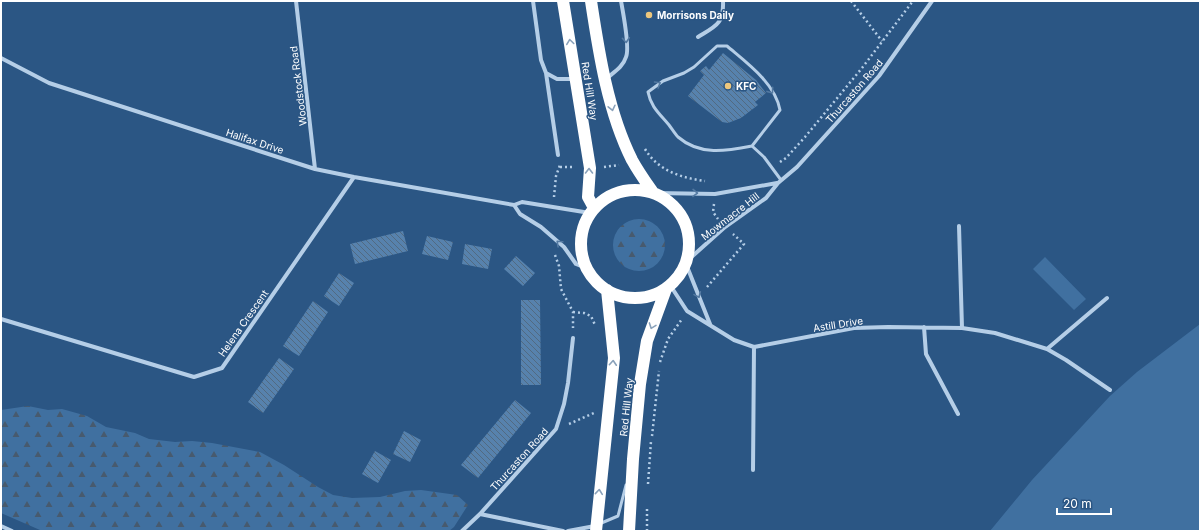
<svg xmlns="http://www.w3.org/2000/svg" width="1201" height="532" font-family="Inter,sans-serif">
  <style>
    .green { fill: #4070a0 }
    .forest { fill: url(#forest-firs) }
    .building { fill: url(#building-back-hatch) }
    .lines { fill: none; stroke-linecap: round; stroke-linejoin: round }
    .path { stroke: #b5cee7; stroke-width: 2.5; stroke-dasharray: 2 3; stroke-linecap: butt }
    .lane { stroke: #b5cee7; stroke-width: 3 }
    .street { stroke: #b5cee7; stroke-width: 4 }
    .highway { stroke: #fff; stroke-width: 12 }
    .oneway { stroke: #547aa2 }
    .oneway2 { stroke: #8aa2bb }
    .poi-dot { fill: #edc77d; stroke: #2b5684; stroke-width: 1.5 }
    .labels { text-anchor: middle; dominant-baseline: central; stroke-width: 3; stroke-linejoin: round; paint-order: stroke }
    .poi-label { font-size: 10px; font-weight: bold; fill: #fff; stroke: #2b5684; text-anchor: start }
    .street-label { font-size: 10px; fill: #fff; stroke: #2b5684 }
  </style>
  <defs>
    <pattern id="forest-firs" width="22" height="20" patternUnits="userSpaceOnUse"><rect width="22" height="20" fill="#4070a0"/><path d="M5 1l3.5 6h-7zM16 11l3.5 6h-7z" fill="#475a6e"/></pattern>
    <pattern id="building-back-hatch" width="6" height="6" patternUnits="userSpaceOnUse"><rect width="6" height="6" fill="#5782ad"/><path d="M-1 5l2 2M0 0l6 6M5-1l2 2" fill="none" stroke="#526a81"/></pattern>
  </defs>
  <rect width="100%" height="100%" fill="#2b5684"/>
  <!-- green -->
  <path class="green" d="M 1045,257 L 1086,299 L 1074,310 L 1033,269 Z
    M 1200,324 L 1200,531 L 990,531 L 1032,480 L 1110,396 L 1137,372 Z"/>
  <!-- forest -->
  <path class="forest" d="M613 245a26 26 0 1 1 52 0a26 26 0 1 1-52 0Z
    M 28,406 L 48,410 L 62,409 L 87,416 L 106,427 L 135,433 L 149,439 L 175,442 L 192,441 L 212,443 L 260,452 L 284,465 L 318,487 L 333,495 L 352,498 L 380,497 L 405,491 L 421,490 L 457,495 L 468,505 L 454,527 L 449,531 L 40,530 L 1,513 L 1,410 Z"/>
  <!-- building -->
  <path class="building" d="M 723,53 L 756,80 L 766,93 L 755,102 L 758,105 L 741,118 L 728,123 L 722,122 L 688,96 L 704,75 L 700,71 L 706,66 L 709,70 Z
    M 403,231 L 408,251 L 355,264 L 350,244 Z
    M 427,236 L 453,242 L 448,260 L 422,254 Z
    M 465,244 L 492,249 L 488,269 L 462,264 Z
    M 516,256 L 535,273 L 523,286 L 504,269 Z
    M 339,273 L 354,283 L 339,306 L 324,296 Z
    M 521,300 L 540,300 L 541,385 L 521,385 Z
    M 313,301 L 328,312 L 299,356 L 283,346 Z
    M 279,358 L 294,369 L 263,413 L 248,402 Z
    M 515,400 L 531,413 L 478,478 L 461,465 Z
    M 404,431 L 421,440 L 410,462 L 393,454 Z
    M 375,451 L 391,460 L 378,483 L 362,474 Z"/>
  <g class="lines">
    <!-- path -->
    <path class="path" d="M 851,1 L 882,41
      M 645,149 C 658,171 682,178 705,181
      M 780,162 L 786,158 L 805,137 L 862,68 L 913,1
      M 560,167 L 575,167
      M 604,167 L 619,165
      M 554,197 L 556,176 L 560,165
      M 714,204 L 713,212 L 718,219
      M 555,255 L 559,266 L 561,289 L 573,312 L 573,328
      M 707,287 L 744,244 L 733,234
      M 573,312 L 584,313 L 591,316 L 595,325
      M 660,362 L 668,339 L 682,319
      M 569,424 L 594,413
      M 652,436 L 659,371
      M 648,484 L 651,441
      M 647,509 L 647,531"/>
    <!-- lane -->
    <path class="lane" d="M 752,146 L 780,110 C 775,83 747,63 727,46 L 717,46 L 694,67 L 684,73 L 663,81 L 648,92 C 651,107 659,113 669,125 C 672,129 675,134 678,137 C 700,156 726,151 752,146 L 764,157 L 781,180
      M 599,524 L 618,516 L 626,485"/>
    <!-- street -->
    <path class="street" d="M 296,1 L 315,169
      M 533,1 L 541,60 L 546,73 L 557,79 L 574,79
      M 698,37 C 716,26 724,24 723,1
      M 1,58 L 49,83 L 315,169 L 354,177 L 514,205 L 522,202 L 590,213
      M 546,73 L 558,155
      M 607,78 C 614,72 623,67 626,57 C 630,48 623,12 621,1
      M 656,193 L 715,194 L 777,183
      M 514,205 L 520,214 L 541,227 L 564,247 L 576,264 L 586,268
      M 959,226 L 962,328
      M 687,261 L 725,227 L 766,198 L 778,183 L 797,167 L 879,76 L 932,1
      M 686,264 L 710,324
      M 670,285 L 687,311 L 734,340 L 754,347 L 854,328 L 888,327 L 962,328 L 995,333 L 1047,349 L 1066,360 L 1110,390
      M 1,319 L 194,377 L 222,368 L 354,177
      M 924,327 L 926,354 L 958,414
      M 1047,349 L 1107,298
      M 753,470 L 754,347
      M 480,514 L 563,531
      M 1,526 L 12,531
      M 462,531 L 480,514 L 556,429 L 564,404 L 568,383 L 573,338
      M 568,531 L 595,526"/>
    <!-- highway -->
    <path class="highway" d="M 563,1 L 590,168 L 588,197 L 594,208
      M 591,1 C 599,54 608,112 632,160 C 638,171 645,181 652,191
      M581 244a54 54 0 1 1 108 0a54 54 0 1 1-108 0Z
      M 596,531 L 614,358 L 607,290
      M 629,531 L 633,459 L 640,384 L 647,341 L 666,289"/>
  </g>
  <!-- one-way arrows -->
  <defs><path id="oneway-chevron" d="M-2-3.5L2.5 0L-2 3.5" fill="none" stroke-width="1.6" stroke-linecap="round" stroke-linejoin="round"/></defs>
  <g class="oneway">
    <use href="#oneway-chevron" transform="translate(626 40) rotate(86)"/>
    <use href="#oneway-chevron" transform="translate(658 84) rotate(-31)"/>
    <use href="#oneway-chevron" transform="translate(771 91) rotate(54)"/>
    <use href="#oneway-chevron" transform="translate(695 193) rotate(1)"/>
    <use href="#oneway-chevron" transform="translate(559 243) rotate(-137)"/>
    <use href="#oneway-chevron" transform="translate(698 295) rotate(66)"/>
  </g>
  <g class="oneway2">
    <use href="#oneway-chevron" transform="translate(570 42) rotate(-98)"/>
    <use href="#oneway-chevron" transform="translate(612 108) rotate(77)"/>
    <use href="#oneway-chevron" transform="translate(589 171) rotate(-90)"/>
    <use href="#oneway-chevron" transform="translate(652 326) rotate(110)"/>
    <use href="#oneway-chevron" transform="translate(613 363) rotate(-86)"/>
    <use href="#oneway-chevron" transform="translate(599 492) rotate(-84)"/>
  </g>
  <!-- markers -->
  <g class="poi-dot">
    <circle cx="649" cy="15" r="4"/>
    <circle cx="728" cy="86" r="4"/>
  </g>
  <g class="labels">
    <!-- poi labels -->
    <g class="poi-label">
      <text x="657" y="15">Morrisons Daily</text>
      <text x="736" y="86">KFC</text>
    </g>
    <!-- street labels -->
    <g class="street-label">
      <text transform="translate(298 86) rotate(-97)">Woodstock Road</text>
      <text transform="translate(590 91) rotate(81)">Red Hill Way</text>
      <text transform="translate(854 91) rotate(-49)">Thurcaston Road</text>
      <text transform="translate(255 141) rotate(18)">Halifax Drive</text>
      <text transform="translate(730 216) rotate(-38)">Mowmacre Hill</text>
      <text transform="translate(243 323) rotate(-55)">Helena Crescent</text>
      <text transform="translate(838 324) rotate(-9)">Astill Drive</text>
      <text transform="translate(626 407) rotate(-84)">Red Hill Way</text>
      <text transform="translate(519 459) rotate(-48)">Thurcaston Road</text>
    </g>
  </g>
  <!-- border -->
  <rect width="1201" height="532" fill="none" stroke="#ffffff" stroke-width="4"/>
  <!-- scale -->
  <path d="M1057 508v6h54v-6" fill="none" stroke="#ffffff" stroke-width="2"/>
  <text x="1063" y="508" font-size="12" fill="#ffffff" stroke="#2b5684" stroke-width="3" paint-order="stroke">20 m</text>
</svg>
